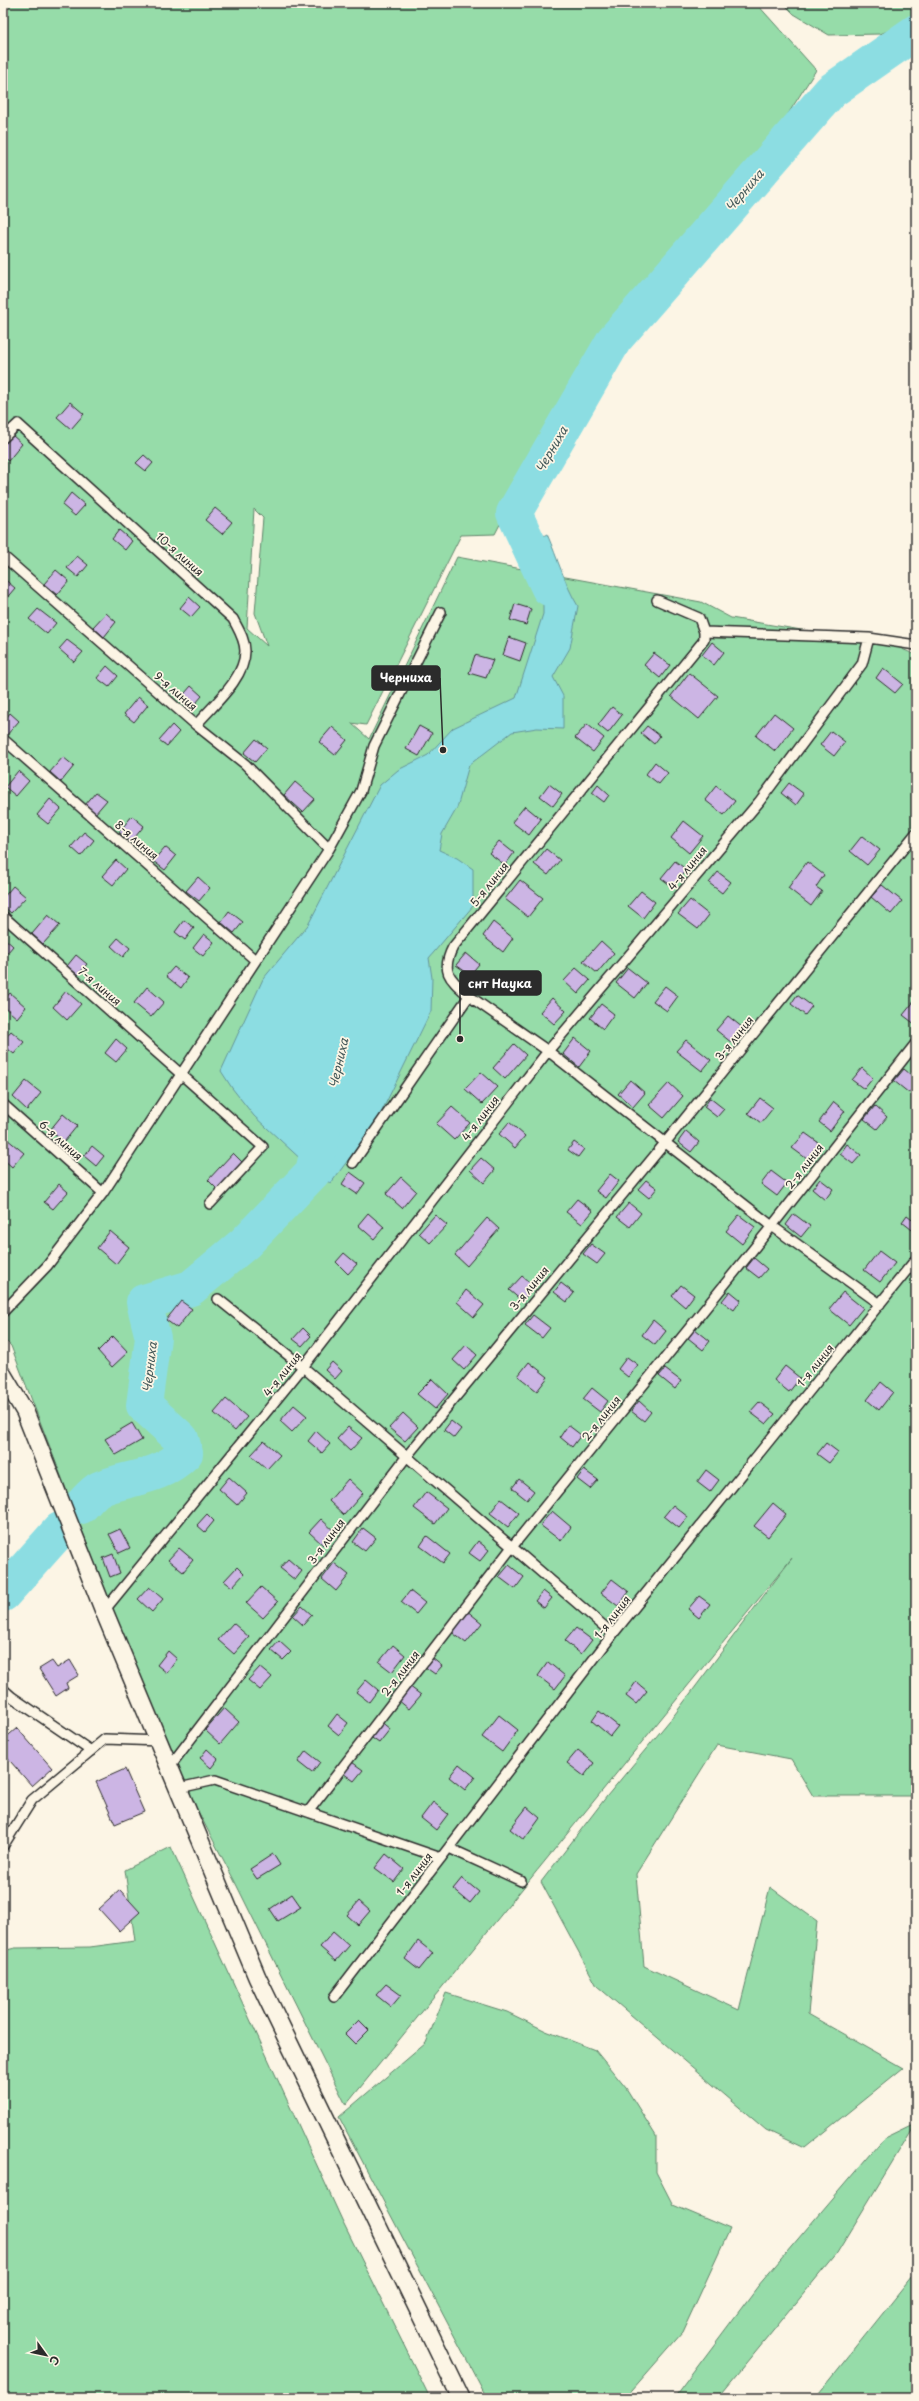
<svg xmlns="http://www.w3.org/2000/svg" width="919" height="2401" font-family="'Playpen Sans',sans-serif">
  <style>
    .green { fill: #96dca9; stroke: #60846a; fill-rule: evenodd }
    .water { fill: #8cdde2; stroke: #659699 }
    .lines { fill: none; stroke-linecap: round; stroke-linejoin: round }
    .river { stroke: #8cdde2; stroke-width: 36 }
    .building { fill: #ccb5e4; stroke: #2b2b2b }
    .service-casing { stroke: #2b2b2b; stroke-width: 12 }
    .minor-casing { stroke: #2b2b2b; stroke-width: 20 }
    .service { stroke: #fcf5e5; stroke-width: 9 }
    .minor { stroke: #fcf5e5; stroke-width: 17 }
    .labels { text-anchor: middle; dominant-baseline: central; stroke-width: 3.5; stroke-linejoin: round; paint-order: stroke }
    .street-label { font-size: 11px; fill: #2b2b2b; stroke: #fcf5e5 }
    .water-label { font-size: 12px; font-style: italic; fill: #435859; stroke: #fcf5e5 }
    .leader { fill: none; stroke: #2b2b2b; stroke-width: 1.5 }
    .callout-dot { fill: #2b2b2b; stroke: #fcf5e5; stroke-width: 1.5 }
    .callout { fill: #2b2b2b; stroke: #2b2b2b; stroke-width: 1.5 }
    .callout-label { font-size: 12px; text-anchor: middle; font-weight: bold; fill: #fff }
  </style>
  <rect width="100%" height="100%" fill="#fcf5e5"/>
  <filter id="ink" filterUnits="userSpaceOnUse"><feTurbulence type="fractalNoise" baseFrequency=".025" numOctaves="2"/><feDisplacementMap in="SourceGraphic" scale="8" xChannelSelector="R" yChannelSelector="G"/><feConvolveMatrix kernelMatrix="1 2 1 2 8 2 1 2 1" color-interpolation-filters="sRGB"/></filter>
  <g filter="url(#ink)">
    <!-- green -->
    <path class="green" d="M 3,3 L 756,3 L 816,70 L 760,158 L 585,359 L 495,534 L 461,535 L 366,725 L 351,723 L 369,739 L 457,557 L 701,602 L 731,618 L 895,646 L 916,655 L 916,1796 L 813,1796 L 791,1759 L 717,1745 L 636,1874 L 644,1966 L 739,2010 L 770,1887 L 817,1921 L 808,2014 L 903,2068 L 804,2148 L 766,2130 L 597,1986 L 541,1882 L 607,1796 L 675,1714 L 792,1558 L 346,2105 L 234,1880 L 169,1756 L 11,1346 L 3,1338 ZM 254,509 L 263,518 L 255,613 L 267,646 L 247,628 Z
      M 783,3 L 916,3 L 916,20 L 880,34 L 829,35 L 794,14 Z
      M 171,1847 L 342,2220 L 430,2398 L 3,2398 L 3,1951 L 15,1948 L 90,1947 L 135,1941 L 125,1870 Z
      M 446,1993 L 507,2012 L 546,2031 L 595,2050 L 626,2088 L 656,2136 L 656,2172 L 673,2205 L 730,2229 L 682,2333 L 625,2398 L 487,2398 L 339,2117 L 426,2043 Z
      M 916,2123 L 837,2253 L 718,2398 L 674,2398 L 758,2286 L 883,2139 Z
      M 916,2272 L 916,2398 L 815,2398 Z"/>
    <!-- water -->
    <path class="water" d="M 547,534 C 558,559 564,583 578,606 L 570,648 L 553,677 L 563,696 L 563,729 L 537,728 L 512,732 L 469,765 L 457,808 L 442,834 L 439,850 L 457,858 L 473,869 L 473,906 L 429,958 L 432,978 L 431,1011 L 377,1121 L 331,1183 L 318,1178 L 305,1163 L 254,1116 L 232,1088 L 221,1071 L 263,979 L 308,925 L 380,785 L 398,770 L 428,755 L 453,728 L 516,698 L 543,614 L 543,598 L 528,544 Z"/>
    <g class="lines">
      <!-- river -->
      <path class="river" d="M 549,588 L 514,513 L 614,340 L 831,91 L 916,32
        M 81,1506 C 86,1501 93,1492 99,1489 C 130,1476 158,1480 185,1453 L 181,1439 L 144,1405 L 153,1338 L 144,1302 L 191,1288 L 245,1243 L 313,1172 L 324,1124
        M 3,1594 L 60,1530"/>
    </g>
    <!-- building -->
    <path class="building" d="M 70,402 L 84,414 L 71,429 L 57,417 Z
      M 12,435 L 22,444 L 8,461 L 3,457 L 3,446 Z
      M 144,455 L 153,463 L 146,471 L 136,463 Z
      M 71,493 L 85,505 L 75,516 L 62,505 Z
      M 215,508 L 232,522 L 222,534 L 205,520 Z
      M 119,530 L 132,541 L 125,550 L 112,539 Z
      M 77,556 L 88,565 L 78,577 L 67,568 Z
      M 56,570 L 69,581 L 57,595 L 44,584 Z
      M 3,578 L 15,588 L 4,601 L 3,600 Z
      M 189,597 L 200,607 L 191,617 L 180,608 Z
      M 515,604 L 531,609 L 526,625 L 510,620 Z
      M 38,609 L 56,623 L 47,634 L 29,619 Z
      M 106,613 L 116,622 L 104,637 L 93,627 Z
      M 509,637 L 526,643 L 520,661 L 503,655 Z
      M 67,640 L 83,652 L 74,662 L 59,649 Z
      M 712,642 L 724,652 L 714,665 L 702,655 Z
      M 654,653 L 670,665 L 660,678 L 644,665 Z
      M 475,655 L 493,660 L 486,678 L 469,673 Z
      M 107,666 L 118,676 L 109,687 L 97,678 Z
      M 883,668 L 903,684 L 895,693 L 876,678 Z
      M 689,673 L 718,696 L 699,719 L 671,696 Z
      M 191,686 L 202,696 L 190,710 L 179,700 Z
      M 138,697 L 148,705 L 134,722 L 124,714 Z
      M 612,707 L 622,715 L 608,733 L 598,725 Z
      M 10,713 L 19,721 L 6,736 L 3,733 L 3,722 Z
      M 774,713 L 793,728 L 775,751 L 756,736 Z
      M 587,724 L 604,738 L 593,752 L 575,738 Z
      M 172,725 L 179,732 L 167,746 L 159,740 Z
      M 419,726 L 432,733 L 419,756 L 406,749 Z
      M 647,726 L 660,736 L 654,744 L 641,733 Z
      M 332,727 L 347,740 L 335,755 L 319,742 Z
      M 831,731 L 845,742 L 834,756 L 820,745 Z
      M 256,739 L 267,748 L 255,762 L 244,753 Z
      M 63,757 L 74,766 L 61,782 L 50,772 Z
      M 655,762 L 668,773 L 659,784 L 646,774 Z
      M 18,771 L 29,781 L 16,796 L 5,787 Z
      M 295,782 L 315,799 L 303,812 L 284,795 Z
      M 789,783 L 804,794 L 796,805 L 781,793 Z
      M 549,784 L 562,794 L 553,806 L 540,796 Z
      M 598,785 L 609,795 L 604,802 L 592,793 Z
      M 716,786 L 735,801 L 724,815 L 705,800 Z
      M 96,792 L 107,800 L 95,814 L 85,805 Z
      M 50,799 L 61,809 L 48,824 L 37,815 Z
      M 525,806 L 541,819 L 529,835 L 512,822 Z
      M 132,816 L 144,826 L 131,842 L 119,832 Z
      M 684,821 L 703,836 L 689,853 L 671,838 Z
      M 84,832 L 94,840 L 81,856 L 71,847 Z
      M 862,836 L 880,850 L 867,865 L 850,851 Z
      M 499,841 L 514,853 L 505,865 L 489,853 Z
      M 165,847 L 176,856 L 165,870 L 153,861 Z
      M 546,849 L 560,860 L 548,875 L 534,864 Z
      M 116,860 L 126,869 L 113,885 L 102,876 Z
      M 675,861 L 687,870 L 673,887 L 661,878 Z
      M 807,862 L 824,875 L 816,887 L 822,891 L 811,906 L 788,888 Z
      M 718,872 L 731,882 L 722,893 L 709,883 Z
      M 198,877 L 210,888 L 199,901 L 186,891 Z
      M 520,880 L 543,898 L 528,917 L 505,899 Z
      M 882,885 L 902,901 L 891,914 L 871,897 Z
      M 13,886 L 26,897 L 11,913 L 3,906 L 3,898 Z
      M 641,891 L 655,902 L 643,918 L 628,906 Z
      M 690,900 L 709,915 L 698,929 L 678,914 Z
      M 229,911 L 243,922 L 234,933 L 221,922 Z
      M 48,915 L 60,925 L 43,944 L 32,934 Z
      M 184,920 L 194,928 L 185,940 L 175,932 Z
      M 493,922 L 513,938 L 503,952 L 483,936 Z
      M 204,934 L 214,942 L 203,956 L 193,948 Z
      M 3,937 L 13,946 L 3,958 Z
      M 118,938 L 130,948 L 123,957 L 111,946 Z
      M 601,941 L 614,953 L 597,973 L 583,961 Z
      M 466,953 L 479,964 L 470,975 L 456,965 Z
      M 76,955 L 87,964 L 78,975 L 67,966 Z
      M 174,967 L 188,978 L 181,988 L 166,976 Z
      M 576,968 L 590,980 L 578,994 L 564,981 Z
      M 628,968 L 647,983 L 635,998 L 616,983 Z
      M 665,986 L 678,996 L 667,1011 L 653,1001 Z
      M 147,987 L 164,1002 L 151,1017 L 134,1003 Z
      M 66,991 L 81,1004 L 67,1020 L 53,1007 Z
      M 10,993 L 26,1007 L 17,1018 L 3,1006 L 3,1001 Z
      M 797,995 L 812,1006 L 805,1015 L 791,1004 Z
      M 552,998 L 566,1011 L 554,1024 L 540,1012 Z
      M 916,999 L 916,1025 L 903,1015 Z
      M 601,1004 L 614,1014 L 603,1029 L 590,1018 Z
      M 728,1016 L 743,1028 L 732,1043 L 716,1030 Z
      M 11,1031 L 24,1042 L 14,1054 L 3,1045 L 3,1040 Z
      M 575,1038 L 591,1051 L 579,1067 L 563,1054 Z
      M 116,1039 L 127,1049 L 116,1062 L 105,1053 Z
      M 686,1040 L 711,1060 L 702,1071 L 676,1051 Z
      M 514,1044 L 526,1055 L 505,1079 L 493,1068 Z
      M 862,1068 L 873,1078 L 864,1089 L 852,1080 Z
      M 904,1069 L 916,1079 L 916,1084 L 909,1093 L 894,1081 Z
      M 481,1072 L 498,1087 L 482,1104 L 465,1089 Z
      M 630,1080 L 645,1093 L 633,1107 L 618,1094 Z
      M 26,1081 L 41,1093 L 27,1110 L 13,1097 Z
      M 669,1083 L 683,1096 L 664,1118 L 649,1105 Z
      M 710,1098 L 724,1109 L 717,1117 L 704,1107 Z
      M 760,1098 L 773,1108 L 761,1123 L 748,1113 Z
      M 834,1102 L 845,1111 L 830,1131 L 819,1122 Z
      M 875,1106 L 887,1117 L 877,1129 L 864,1119 Z
      M 452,1107 L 470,1123 L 454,1140 L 436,1124 Z
      M 63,1114 L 77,1126 L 64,1142 L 50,1130 Z
      M 509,1122 L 525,1136 L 515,1148 L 499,1134 Z
      M 686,1131 L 699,1142 L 691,1152 L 678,1142 Z
      M 805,1133 L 819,1143 L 807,1159 L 792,1148 Z
      M 7,1139 L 24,1153 L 12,1167 L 3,1159 L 3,1144 Z
      M 574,1142 L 584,1149 L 578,1157 L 568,1150 Z
      M 847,1144 L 861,1155 L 853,1164 L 840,1154 Z
      M 92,1146 L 104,1156 L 96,1166 L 84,1156 Z
      M 233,1153 L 243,1163 L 217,1189 L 208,1180 Z
      M 481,1158 L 495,1170 L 484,1183 L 470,1170 Z
      M 771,1171 L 787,1183 L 777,1196 L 761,1184 Z
      M 350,1172 L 365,1183 L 357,1194 L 342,1184 Z
      M 610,1174 L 619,1181 L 606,1198 L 596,1191 Z
      M 401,1177 L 416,1191 L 402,1208 L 386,1194 Z
      M 820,1179 L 833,1189 L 825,1200 L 812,1189 Z
      M 646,1180 L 657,1188 L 649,1198 L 638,1189 Z
      M 59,1184 L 68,1192 L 53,1209 L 44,1202 Z
      M 577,1199 L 593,1211 L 582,1224 L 566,1212 Z
      M 629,1203 L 641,1213 L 630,1227 L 617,1217 Z
      M 368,1213 L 384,1227 L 374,1239 L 358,1225 Z
      M 794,1214 L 810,1226 L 801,1237 L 786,1225 Z
      M 435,1215 L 447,1225 L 430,1243 L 419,1233 Z
      M 739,1215 L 755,1227 L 742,1244 L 726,1231 Z
      M 907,1215 L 916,1222 L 916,1233 L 902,1222 Z
      M 487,1218 L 499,1229 L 467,1266 L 455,1255 Z
      M 110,1231 L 129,1247 L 116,1264 L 97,1248 Z
      M 591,1244 L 605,1254 L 597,1264 L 583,1254 Z
      M 879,1251 L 895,1263 L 880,1282 L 864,1270 Z
      M 344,1253 L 357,1264 L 348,1274 L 336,1262 Z
      M 754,1258 L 767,1269 L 759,1278 L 746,1268 Z
      M 522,1276 L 535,1287 L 522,1301 L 509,1290 Z
      M 561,1283 L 574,1293 L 567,1302 L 554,1292 Z
      M 681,1285 L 694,1295 L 685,1307 L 672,1296 Z
      M 466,1290 L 484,1305 L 474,1317 L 457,1302 Z
      M 730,1291 L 741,1300 L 734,1310 L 722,1301 Z
      M 843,1292 L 863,1308 L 849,1325 L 829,1309 Z
      M 181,1301 L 192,1309 L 177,1328 L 166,1320 Z
      M 533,1315 L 550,1328 L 542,1338 L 525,1325 Z
      M 653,1320 L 666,1331 L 655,1345 L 642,1335 Z
      M 303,1328 L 311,1336 L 302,1346 L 293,1339 Z
      M 695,1329 L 710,1341 L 703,1350 L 688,1338 Z
      M 113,1336 L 128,1352 L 112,1367 L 98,1351 Z
      M 466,1345 L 477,1355 L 464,1370 L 453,1360 Z
      M 627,1357 L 638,1365 L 628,1377 L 618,1369 Z
      M 332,1362 L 342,1371 L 335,1379 L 325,1370 Z
      M 529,1362 L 548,1377 L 537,1391 L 518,1376 Z
      M 785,1366 L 800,1378 L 789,1392 L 774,1380 Z
      M 665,1369 L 681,1381 L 675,1389 L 659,1376 Z
      M 432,1379 L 448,1394 L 435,1409 L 417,1394 Z
      M 881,1382 L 893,1392 L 879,1410 L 867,1400 Z
      M 592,1388 L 608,1401 L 600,1412 L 583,1399 Z
      M 226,1399 L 247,1417 L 235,1431 L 214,1413 Z
      M 639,1401 L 651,1412 L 644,1421 L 631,1411 Z
      M 759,1402 L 775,1414 L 766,1424 L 750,1412 Z
      M 294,1405 L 307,1416 L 292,1432 L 280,1421 Z
      M 403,1413 L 418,1427 L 405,1441 L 389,1428 Z
      M 451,1421 L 461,1429 L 454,1438 L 444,1430 Z
      M 132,1423 L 142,1440 L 116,1455 L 105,1439 Z
      M 568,1425 L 581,1435 L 572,1447 L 560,1437 Z
      M 348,1427 L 362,1438 L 350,1451 L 337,1439 Z
      M 316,1431 L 330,1444 L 322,1453 L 308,1441 Z
      M 264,1441 L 280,1455 L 267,1469 L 251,1455 Z
      M 826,1443 L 838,1452 L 829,1463 L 817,1454 Z
      M 584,1470 L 598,1480 L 590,1489 L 577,1479 Z
      M 706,1470 L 719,1480 L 710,1492 L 697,1482 Z
      M 229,1477 L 247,1493 L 237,1505 L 219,1489 Z
      M 348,1479 L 363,1493 L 344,1515 L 329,1501 Z
      M 519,1479 L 534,1491 L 527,1500 L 512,1488 Z
      M 426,1492 L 447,1508 L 435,1524 L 414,1508 Z
      M 501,1499 L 519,1513 L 508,1527 L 490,1513 Z
      M 3,1500 L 10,1510 L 3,1515 Z
      M 773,1503 L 786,1514 L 768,1537 L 754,1526 Z
      M 673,1505 L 688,1517 L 679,1528 L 664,1516 Z
      M 552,1511 L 571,1527 L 561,1541 L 540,1525 Z
      M 207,1514 L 214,1521 L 205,1532 L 197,1525 Z
      M 321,1519 L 335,1532 L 323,1545 L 309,1532 Z
      M 363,1528 L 376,1538 L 365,1551 L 353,1542 Z
      M 120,1529 L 130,1548 L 119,1553 L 109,1534 Z
      M 427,1536 L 450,1554 L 443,1563 L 420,1546 Z
      M 478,1541 L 489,1550 L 480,1561 L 469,1553 Z
      M 179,1548 L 193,1560 L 183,1572 L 168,1560 Z
      M 113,1554 L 120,1573 L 110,1577 L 103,1558 Z
      M 288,1559 L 302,1571 L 295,1580 L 280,1568 Z
      M 334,1563 L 349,1575 L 336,1591 L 322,1579 Z
      M 509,1565 L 524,1577 L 515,1589 L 499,1577 Z
      M 237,1567 L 244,1574 L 232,1587 L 224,1581 Z
      M 612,1579 L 629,1592 L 618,1606 L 601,1593 Z
      M 149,1587 L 163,1599 L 152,1612 L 138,1599 Z
      M 261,1587 L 278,1602 L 263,1618 L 246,1603 Z
      M 410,1591 L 425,1603 L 416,1614 L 401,1602 Z
      M 543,1591 L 552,1598 L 544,1608 L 535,1601 Z
      M 699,1596 L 710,1604 L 699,1618 L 688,1609 Z
      M 302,1606 L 312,1615 L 303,1625 L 293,1616 Z
      M 466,1610 L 482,1623 L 466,1643 L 450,1631 Z
      M 233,1623 L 249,1637 L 234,1654 L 218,1640 Z
      M 576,1628 L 592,1640 L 581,1654 L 565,1641 Z
      M 279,1641 L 291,1652 L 283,1660 L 271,1650 Z
      M 393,1645 L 405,1655 L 392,1672 L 379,1662 Z
      M 168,1651 L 177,1659 L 167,1673 L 157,1665 Z
      M 432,1658 L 442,1666 L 435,1674 L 425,1667 Z
      M 70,1660 L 79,1675 L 66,1683 L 68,1688 L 56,1696 L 39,1669 L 52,1661 L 57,1668 Z
      M 548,1662 L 565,1676 L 555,1689 L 538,1676 Z
      M 260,1667 L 272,1677 L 260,1690 L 248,1680 Z
      M 366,1680 L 378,1690 L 369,1702 L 356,1692 Z
      M 636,1682 L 647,1691 L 636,1704 L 626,1696 Z
      M 409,1686 L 421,1695 L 409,1709 L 398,1700 Z
      M 224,1708 L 239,1722 L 220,1744 L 205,1730 Z
      M 599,1711 L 618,1726 L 610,1736 L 592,1721 Z
      M 337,1714 L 348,1723 L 339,1735 L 328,1726 Z
      M 499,1715 L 518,1730 L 502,1752 L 482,1737 Z
      M 380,1721 L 390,1729 L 379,1743 L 369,1736 Z
      M 17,1728 L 52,1768 L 32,1786 L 3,1753 L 3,1740 Z
      M 207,1749 L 218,1759 L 211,1768 L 200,1758 Z
      M 578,1750 L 594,1763 L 584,1776 L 567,1763 Z
      M 306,1751 L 320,1762 L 312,1773 L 298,1762 Z
      M 349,1760 L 363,1770 L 354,1781 L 340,1771 Z
      M 459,1764 L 475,1777 L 465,1790 L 449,1777 Z
      M 125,1769 L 144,1812 L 115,1824 L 96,1782 Z
      M 433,1802 L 448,1814 L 436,1830 L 421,1818 Z
      M 527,1807 L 540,1818 L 524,1840 L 510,1829 Z
      M 273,1854 L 280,1865 L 257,1879 L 250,1869 Z
      M 386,1854 L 404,1869 L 394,1882 L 375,1868 Z
      M 462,1878 L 479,1892 L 470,1903 L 453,1889 Z
      M 120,1890 L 140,1912 L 119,1931 L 99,1909 Z
      M 292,1894 L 301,1907 L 278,1921 L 270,1909 Z
      M 359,1901 L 370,1911 L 358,1925 L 347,1915 Z
      M 333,1932 L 349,1946 L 336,1961 L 320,1947 Z
      M 418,1941 L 433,1953 L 419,1970 L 405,1959 Z
      M 386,1984 L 401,1995 L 391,2007 L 376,1995 Z
      M 359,2020 L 369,2030 L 355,2044 L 345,2034 Z"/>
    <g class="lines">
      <!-- service casing -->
      <g class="service-casing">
        <path id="service" d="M 3,438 L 18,424 L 233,619 C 238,629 245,639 245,651 C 245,679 213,705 196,725
          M 3,556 L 196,725 L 245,764 L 329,849
          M 657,600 L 699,618 L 704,632 L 869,638 L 916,645
          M 3,739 L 254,959
          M 3,916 L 263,1147 L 210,1204
          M 469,996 L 548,1051 L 772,1226 L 880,1304
          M 3,1104 L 103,1193
          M 353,1163 L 469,996 C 450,979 440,972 453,947 L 704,640 L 704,632
          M 218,1299 L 303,1367 L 613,1634
          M 3,1312 L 47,1266 L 103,1193 L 329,849 L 361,791 L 374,746 L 441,612
          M 104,1611 L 303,1367 L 548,1051 L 759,802 L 862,664 L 869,638
          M 3,1689 L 12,1697 L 91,1751
          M 170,1766 L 407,1456 L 665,1143 L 916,833
          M 179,1788 L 215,1780 L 441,1858
          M 308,1812 L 512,1547 L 772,1226 L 916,1043
          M 3,1846 L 32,1800 L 105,1739 L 160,1741
          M 449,1848 L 521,1881
          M 334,1997 L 613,1634 L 916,1259"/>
      </g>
      <!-- minor casing -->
      <g class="minor-casing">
        <path id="minor" d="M 3,1375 L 25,1412 L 104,1611 L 257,1977 L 461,2398"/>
      </g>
      <!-- service -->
      <use href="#service" class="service"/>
      <!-- minor -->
      <use href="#minor" class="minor"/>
    </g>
  </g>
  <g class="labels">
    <!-- street labels -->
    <g class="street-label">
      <text transform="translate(180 554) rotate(42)">10-я линия</text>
      <text transform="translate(176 691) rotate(41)">9-я линия</text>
      <text transform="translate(137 840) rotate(41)">8-я линия</text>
      <text transform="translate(687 868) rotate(-50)">4-я линия</text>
      <text transform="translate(489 884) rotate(-51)">5-я линия</text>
      <text transform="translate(100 986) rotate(41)">7-я линия</text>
      <text transform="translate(734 1038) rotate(-51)">3-я линия</text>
      <text transform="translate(480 1118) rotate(-52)">4-я линия</text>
      <text transform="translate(61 1140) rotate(42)">6-я линия</text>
      <text transform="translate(804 1166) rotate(-52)">2-я линия</text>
      <text transform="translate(529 1288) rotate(-50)">3-я линия</text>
      <text transform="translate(815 1365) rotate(-51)">1-я линия</text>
      <text transform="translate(282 1374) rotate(-51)">4-я линия</text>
      <text transform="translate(601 1418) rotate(-51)">2-я линия</text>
      <text transform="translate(326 1541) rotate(-53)">3-я линия</text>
      <text transform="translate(612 1617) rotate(-52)">1-я линия</text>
      <text transform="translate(400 1673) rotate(-52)">2-я линия</text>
      <text transform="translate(414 1874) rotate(-52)">1-я линия</text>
    </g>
    <!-- water labels -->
    <g class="water-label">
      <text transform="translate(744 190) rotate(-49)">Черниха</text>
      <text transform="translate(551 449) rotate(-60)">Черниха</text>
      <text transform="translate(338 1063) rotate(-77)">Черниха</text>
      <text transform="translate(149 1367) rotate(-83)">Черниха</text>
    </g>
  </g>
  <!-- callouts -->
  <path class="leader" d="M443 750L440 678M460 1039L460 983"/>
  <g class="callout-dot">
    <circle cx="443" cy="750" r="4"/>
    <circle cx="460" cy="1039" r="4"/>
  </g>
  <g class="callout">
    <rect x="372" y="666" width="68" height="24" rx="4"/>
    <rect x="460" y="971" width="81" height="24" rx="4"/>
  </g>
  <g class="callout-label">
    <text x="406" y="682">Черниха</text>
    <text x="500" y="988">снт Наука</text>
  </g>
  <!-- margin -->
  <rect width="919" height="2401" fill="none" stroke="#fcf5e5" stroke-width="16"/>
  <rect x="8" y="8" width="903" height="2385" fill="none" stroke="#2b2b2b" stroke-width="1.5" filter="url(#ink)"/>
  <!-- north arrow -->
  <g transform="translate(46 2355) rotate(123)" stroke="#fcf5e5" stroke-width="3" paint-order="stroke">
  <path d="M0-3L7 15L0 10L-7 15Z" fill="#2b2b2b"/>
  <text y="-6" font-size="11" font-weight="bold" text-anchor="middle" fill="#2b2b2b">С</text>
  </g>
</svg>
